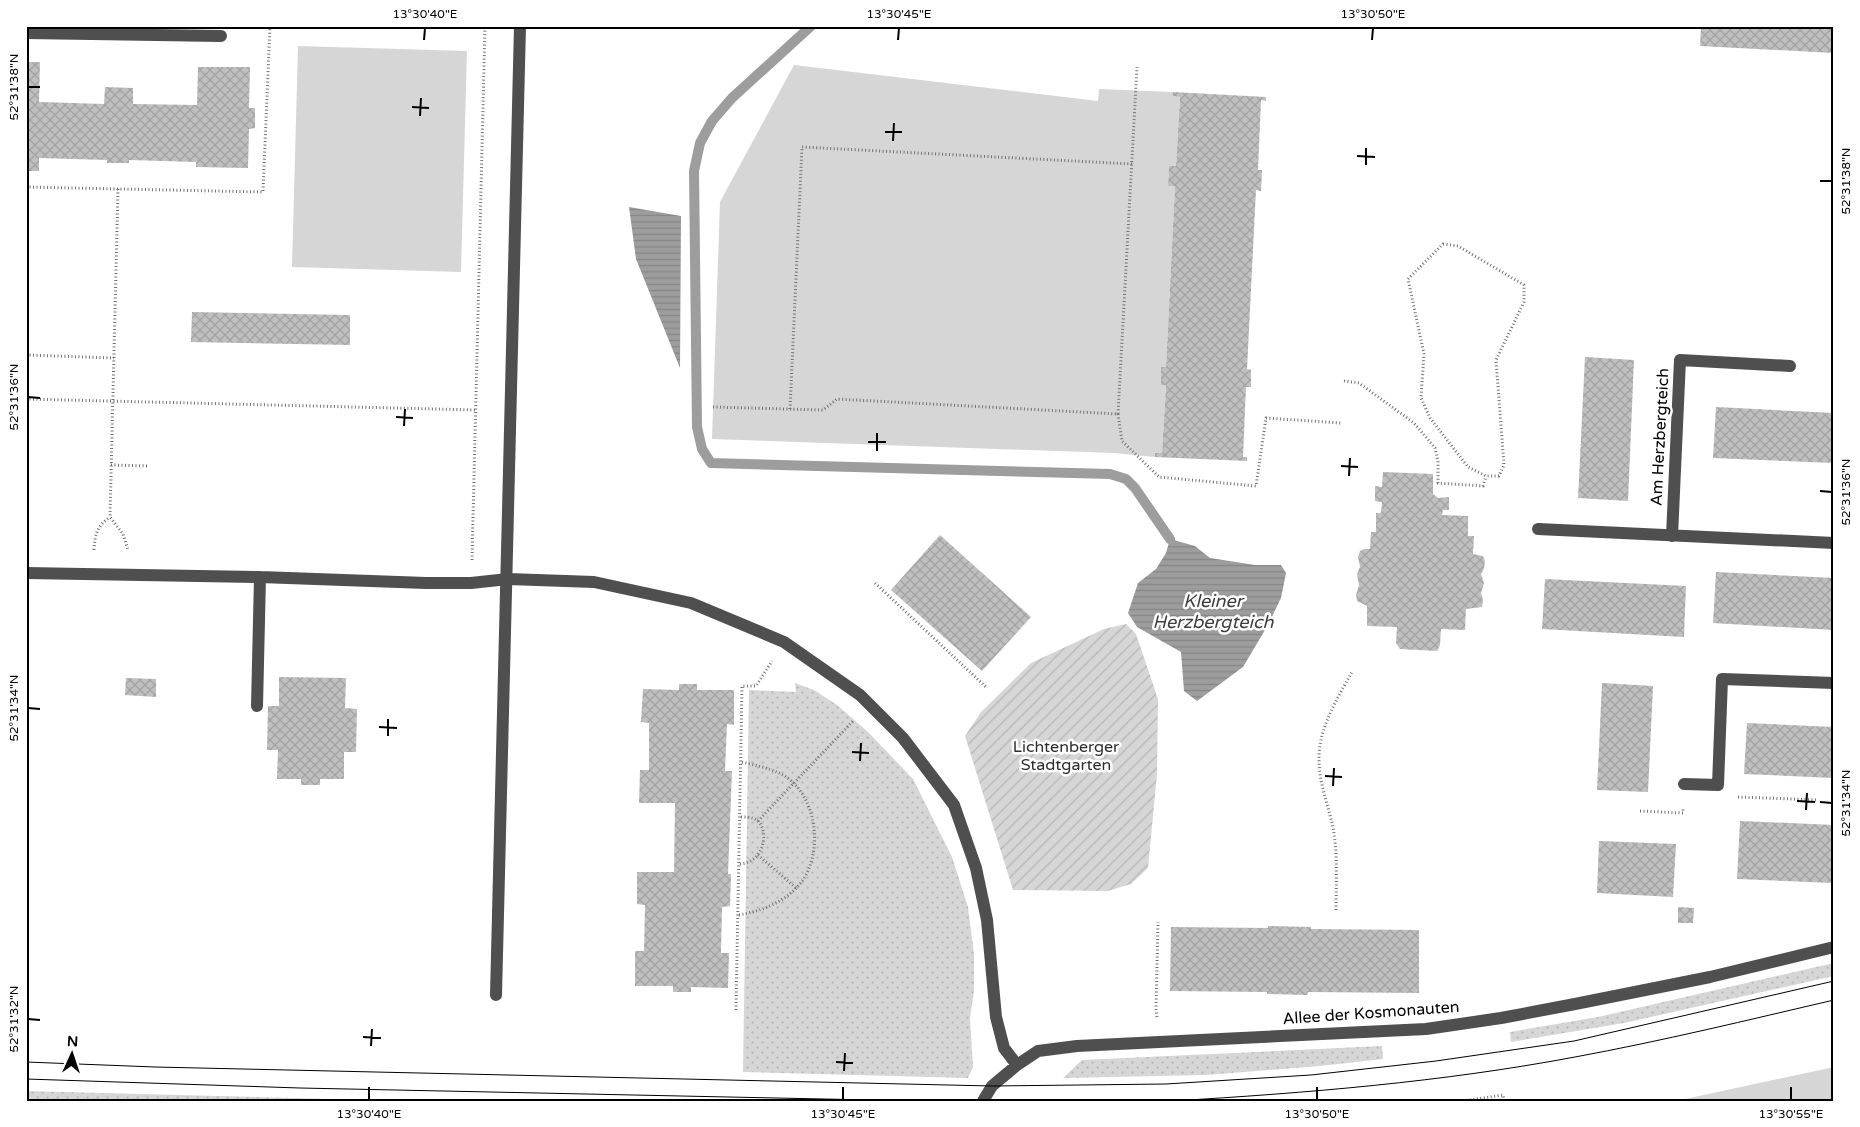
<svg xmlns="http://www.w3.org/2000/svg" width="1860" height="1127" font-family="'Varela Round',sans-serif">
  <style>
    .grass { fill: url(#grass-dots) }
    .park { fill: #d6d6d6 }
    .garden { fill: url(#garden-furrows) }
    .water { fill: url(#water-rules) }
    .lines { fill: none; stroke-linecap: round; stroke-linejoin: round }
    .stream { stroke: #9d9d9d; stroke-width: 10 }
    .building { fill: url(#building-cross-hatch) }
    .path { stroke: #717171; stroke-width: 3; stroke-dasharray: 1 2.5; stroke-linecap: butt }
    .minor { stroke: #4f4f4f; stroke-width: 12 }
    .tram { stroke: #000; stroke-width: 1 }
    .ticks { fill: none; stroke: #000; stroke-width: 2 }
    .labels { text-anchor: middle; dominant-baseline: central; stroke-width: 5; stroke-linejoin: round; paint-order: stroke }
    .street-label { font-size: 16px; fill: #000; stroke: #fff }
    .park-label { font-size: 16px; fill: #2d2d2d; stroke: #fff }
    .water-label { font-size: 18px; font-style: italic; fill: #3e3e3e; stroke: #fff }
    .neatline { fill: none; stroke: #000; stroke-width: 2 }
    .ticks-label { font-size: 12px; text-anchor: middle; fill: #000 }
  </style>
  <defs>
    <pattern id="grass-dots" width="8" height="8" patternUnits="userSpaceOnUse" patternTransform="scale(1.25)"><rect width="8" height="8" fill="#d6d6d6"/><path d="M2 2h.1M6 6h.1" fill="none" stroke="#b6b6b6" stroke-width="1.8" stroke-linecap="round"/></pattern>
    <pattern id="garden-furrows" width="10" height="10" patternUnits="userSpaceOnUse" patternTransform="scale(1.25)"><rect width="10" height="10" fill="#d6d6d6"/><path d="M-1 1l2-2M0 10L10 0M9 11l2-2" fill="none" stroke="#b6b6b6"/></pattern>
    <pattern id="water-rules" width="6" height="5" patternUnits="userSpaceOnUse" patternTransform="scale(1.25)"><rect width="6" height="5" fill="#9d9d9d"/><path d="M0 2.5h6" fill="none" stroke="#858585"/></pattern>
    <pattern id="building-cross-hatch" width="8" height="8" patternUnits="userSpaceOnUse" patternTransform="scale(1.25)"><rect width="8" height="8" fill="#bfbfbf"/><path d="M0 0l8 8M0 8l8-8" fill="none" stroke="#a2a2a2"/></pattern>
  </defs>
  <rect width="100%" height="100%" fill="#fff"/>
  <!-- grass -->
  <path class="grass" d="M 795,683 L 814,690 L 837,705 L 868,732 L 913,779 L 952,857 L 968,907 L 974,954 L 974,991 L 970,1018 L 973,1067 L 968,1078 L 743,1072 L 749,690 L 796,692 Z
    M 1834,963 L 1834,976 L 1624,1023 L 1511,1042 L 1510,1032 L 1598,1017 Z
    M 1382,1046 L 1383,1059 L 1320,1066 L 1206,1075 L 1063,1078 L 1082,1060 Z
    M 26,1091 L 411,1101 L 46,1101 L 26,1100 Z"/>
  <!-- park -->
  <path class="park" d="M 298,46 L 467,51 L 461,272 L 292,267 Z
    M 794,65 L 1098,101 L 1099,89 L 1173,92 L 1173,96 L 1180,97 L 1176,166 L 1169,166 L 1168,185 L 1175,186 L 1166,367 L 1161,367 L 1161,384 L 1166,385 L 1162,453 L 1155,457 L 1114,453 L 712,439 L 720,202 Z
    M 1834,1067 L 1834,1101 L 1676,1101 Z"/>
  <!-- garden -->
  <path class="garden" d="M 1126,624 L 1136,634 L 1158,699 L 1157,774 L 1148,868 L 1131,884 L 1108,891 L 1013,890 L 965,736 L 981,712 L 1031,663 L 1104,629 Z"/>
  <!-- water -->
  <path class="water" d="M 629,207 L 681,216 L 680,368 L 636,259 Z
    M 1170,539 L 1195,546 L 1210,558 L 1255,565 L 1281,565 L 1286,573 L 1281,598 L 1268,625 L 1243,667 L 1197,701 L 1184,691 L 1181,652 L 1137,627 L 1128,613 L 1138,583 L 1156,569 L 1166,553 Z"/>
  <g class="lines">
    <!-- stream -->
    <path class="stream" d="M 811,26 L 732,98 L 712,121 L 700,143 L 694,171 L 697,427 L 702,449 L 711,463 L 1110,474 L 1126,479 L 1135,488 L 1170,539"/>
  </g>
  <!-- building -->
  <path class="building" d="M 1701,26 L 1834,26 L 1834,53 L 1700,46 Z
    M 26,62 L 40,62 L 39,102 L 104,104 L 105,87 L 133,88 L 133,104 L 197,105 L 198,67 L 250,67 L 249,108 L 255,108 L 255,128 L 249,129 L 248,168 L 196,167 L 196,162 L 129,160 L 129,163 L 107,163 L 107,160 L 39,158 L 39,171 L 26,171 Z
    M 1173,92 L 1266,97 L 1266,101 L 1261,100 L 1258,170 L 1262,170 L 1261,191 L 1256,190 L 1247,369 L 1251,370 L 1251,387 L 1246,387 L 1243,457 L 1247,457 L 1247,461 L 1155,457 L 1155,453 L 1162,453 L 1166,385 L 1161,385 L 1161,367 L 1166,367 L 1175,186 L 1168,186 L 1169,166 L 1176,166 L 1180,97 L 1173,96 Z
    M 192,312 L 350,315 L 350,345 L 191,342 Z
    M 1585,357 L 1634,360 L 1628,501 L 1578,498 Z
    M 1716,407 L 1834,413 L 1834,463 L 1713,458 Z
    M 1383,472 L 1433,474 L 1433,494 L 1438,498 L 1449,497 L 1449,510 L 1443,510 L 1442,515 L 1468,516 L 1468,536 L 1474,536 L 1473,554 L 1483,556 L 1485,561 L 1484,569 L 1481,574 L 1484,583 L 1481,593 L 1483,600 L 1482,607 L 1466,609 L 1465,630 L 1441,629 L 1440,645 L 1437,651 L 1400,649 L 1396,643 L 1397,627 L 1367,626 L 1367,606 L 1357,601 L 1356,595 L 1359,585 L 1357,574 L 1360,567 L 1358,557 L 1360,551 L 1364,549 L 1370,549 L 1371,532 L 1376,532 L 1376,513 L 1381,513 L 1382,502 L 1375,501 L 1375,486 L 1382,487 Z
    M 940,535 L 1031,617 L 982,671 L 891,590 Z
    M 1716,572 L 1834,578 L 1834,630 L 1713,623 Z
    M 1545,579 L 1686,586 L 1684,637 L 1542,629 Z
    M 279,677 L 346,678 L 345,708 L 357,709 L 356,752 L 344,752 L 344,779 L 320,779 L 320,785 L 301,785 L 301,779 L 277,779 L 278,750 L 267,750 L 268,706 L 279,706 Z
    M 126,678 L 156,679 L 156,697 L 125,695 Z
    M 1602,683 L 1653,686 L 1648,792 L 1597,790 Z
    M 679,684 L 697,684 L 697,690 L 734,690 L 734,725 L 727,724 L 725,771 L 732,771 L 728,874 L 731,874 L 730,906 L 722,907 L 721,953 L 729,953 L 728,988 L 691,987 L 691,992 L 673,992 L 673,986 L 635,986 L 635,951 L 644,951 L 645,905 L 637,904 L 637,872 L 674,872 L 675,803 L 639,803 L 640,770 L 649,770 L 649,723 L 641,722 L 643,689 L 679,690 Z
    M 1747,723 L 1834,727 L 1834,778 L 1744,774 Z
    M 1740,821 L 1834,825 L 1834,883 L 1737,879 Z
    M 1599,841 L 1676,844 L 1673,897 L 1597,893 Z
    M 1678,907 L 1694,908 L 1693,923 L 1678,923 Z
    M 1268,926 L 1311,927 L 1311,929 L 1419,930 L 1419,993 L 1308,992 L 1307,995 L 1267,994 L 1267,992 L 1170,991 L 1171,927 L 1268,928 Z"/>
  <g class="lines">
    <!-- path -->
    <path class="path" d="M 26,187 L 263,192 L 270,26
      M 118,189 L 110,517 L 123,534 L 128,550
      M 1443,244 L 1458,246 L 1524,285 L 1524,302 L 1496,360 L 1504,465 L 1499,476 L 1486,476 L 1468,467 L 1430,418 L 1421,398 L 1424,354 L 1408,279 Z
      M 26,355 L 114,358
      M 1344,381 L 1359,383 L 1414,423 L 1435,448 L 1438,461 L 1438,483 L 1483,486 L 1486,476
      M 26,399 L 476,410
      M 713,407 L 823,410 L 837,399 L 1118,414 L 1137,67
      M 790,409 L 802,147 L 1132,164
      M 1118,414 L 1122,441 L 1159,477 L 1256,486 L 1266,418 L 1341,423
      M 111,465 L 149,466
      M 94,550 C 95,534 97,526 110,517
      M 472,560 L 485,26
      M 875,583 L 987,688
      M 1738,797 L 1818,800
      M 1640,811 L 1683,813 L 1683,807
      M 758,821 L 853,721
      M 758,855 L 796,888
      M 740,864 C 767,862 771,823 752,818 C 749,817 744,817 740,817
      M 1336,910 C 1336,882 1338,854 1333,827 C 1328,805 1319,782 1319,760 C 1318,729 1338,697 1352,672
      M 739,915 C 761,911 783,903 799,885 C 825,855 818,793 781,774 C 769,768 755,765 741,762
      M 736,1010 L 742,686 L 756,686 L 772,661
      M 1157,1017 L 1156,1009 L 1158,922
      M 1463,1101 L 1503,1095 L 1504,1101"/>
    <!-- minor -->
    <path class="minor" d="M 26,33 L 221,36
      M 1538,529 L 1834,543
      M 1672,536 L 1680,360 L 1790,366
      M 26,573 L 260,577 L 426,583 L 471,583 L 508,579 L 594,582 L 691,603 L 784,642 L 860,695 L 903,738 L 954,805 L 976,868 L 987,920 L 996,1017 L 1004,1048 L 1017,1065
      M 257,706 L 260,577
      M 1684,784 L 1718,785 L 1722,679 L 1834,683
      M 496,995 L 520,26
      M 983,1101 L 992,1086 L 1017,1065 L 1038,1051 L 1077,1046 L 1426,1029 L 1501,1018 L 1575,1004 L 1710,977 L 1834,947"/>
    <!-- tram -->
    <path class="tram" d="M 26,1062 L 155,1067 L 992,1086 L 1166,1084 L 1311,1075 L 1436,1061 L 1574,1041 L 1834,981
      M 26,1079 L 300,1088 L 919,1101
      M 1172,1101 C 1307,1093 1442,1082 1575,1057 C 1662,1041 1748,1020 1834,1000"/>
  </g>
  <!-- ticks -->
  <path class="ticks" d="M 424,40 L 425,28M 898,40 L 899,28M 1372,40 L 1373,28M 28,87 L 40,87M 412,107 L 429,108M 420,116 L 421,98M 885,132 L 902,132M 893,141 L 894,123M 1357,156 L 1375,157M 1366,165 L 1366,148M 1820,181 L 1832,181M 28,397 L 40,398M 396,417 L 413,418M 404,426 L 405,409M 868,442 L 886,442M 877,451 L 877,433M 1341,466 L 1358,467M 1349,476 L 1350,458M 1820,491 L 1832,492M 28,708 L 40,709M 379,727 L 397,728M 388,736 L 388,719M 852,752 L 869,753M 860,761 L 861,743M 1325,776 L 1342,777M 1333,786 L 1334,768M 1797,801 L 1815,802M 1820,802 L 1832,803M 1806,810 L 1807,793M 28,1019 L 40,1020M 363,1037 L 381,1038M 371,1046 L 372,1029M 836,1062 L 853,1063M 844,1071 L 845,1053M 369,1100 L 369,1087M 843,1100 L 843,1087M 1317,1100 L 1317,1087M 1791,1100 L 1791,1087"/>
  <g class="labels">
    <!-- street labels -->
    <g class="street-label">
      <text transform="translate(1660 437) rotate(-87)">Am Herzbergteich</text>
      <text transform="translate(1371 1013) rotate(-4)">Allee der Kosmonauten</text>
    </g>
    <!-- park labels -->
    <g class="park-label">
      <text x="1066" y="747">Lichtenberger<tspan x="1066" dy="18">Stadtgarten</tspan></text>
    </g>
    <!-- water labels -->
    <g class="water-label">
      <text x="1213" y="601">Kleiner<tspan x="1213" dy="21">Herzbergteich</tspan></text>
    </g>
  </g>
  <!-- border -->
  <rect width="1860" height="1127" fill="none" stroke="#ffffff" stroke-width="55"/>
  <!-- north arrow -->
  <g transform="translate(72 1054) rotate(3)" stroke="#ffffff" stroke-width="4" paint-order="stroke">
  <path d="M0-4L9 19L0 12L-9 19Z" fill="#000000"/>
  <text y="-8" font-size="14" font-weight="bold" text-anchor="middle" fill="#000000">N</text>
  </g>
  <rect x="28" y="28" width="1804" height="1072" class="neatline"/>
  <g class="ticks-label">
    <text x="425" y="18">13°30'40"E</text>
    <text x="899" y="18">13°30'45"E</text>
    <text x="1373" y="18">13°30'50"E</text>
    <text transform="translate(14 87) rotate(-90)" y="4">52°31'38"N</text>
    <text transform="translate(1846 181) rotate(-90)" y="4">52°31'38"N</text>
    <text transform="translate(14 397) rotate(-90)" y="4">52°31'36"N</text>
    <text transform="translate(1846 492) rotate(-90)" y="4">52°31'36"N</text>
    <text transform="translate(14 708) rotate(-90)" y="4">52°31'34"N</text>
    <text transform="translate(1846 803) rotate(-90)" y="4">52°31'34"N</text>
    <text transform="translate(14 1019) rotate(-90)" y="4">52°31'32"N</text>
    <text x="369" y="1118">13°30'40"E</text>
    <text x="843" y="1118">13°30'45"E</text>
    <text x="1317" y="1118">13°30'50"E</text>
    <text x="1791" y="1118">13°30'55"E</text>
  </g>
</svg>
